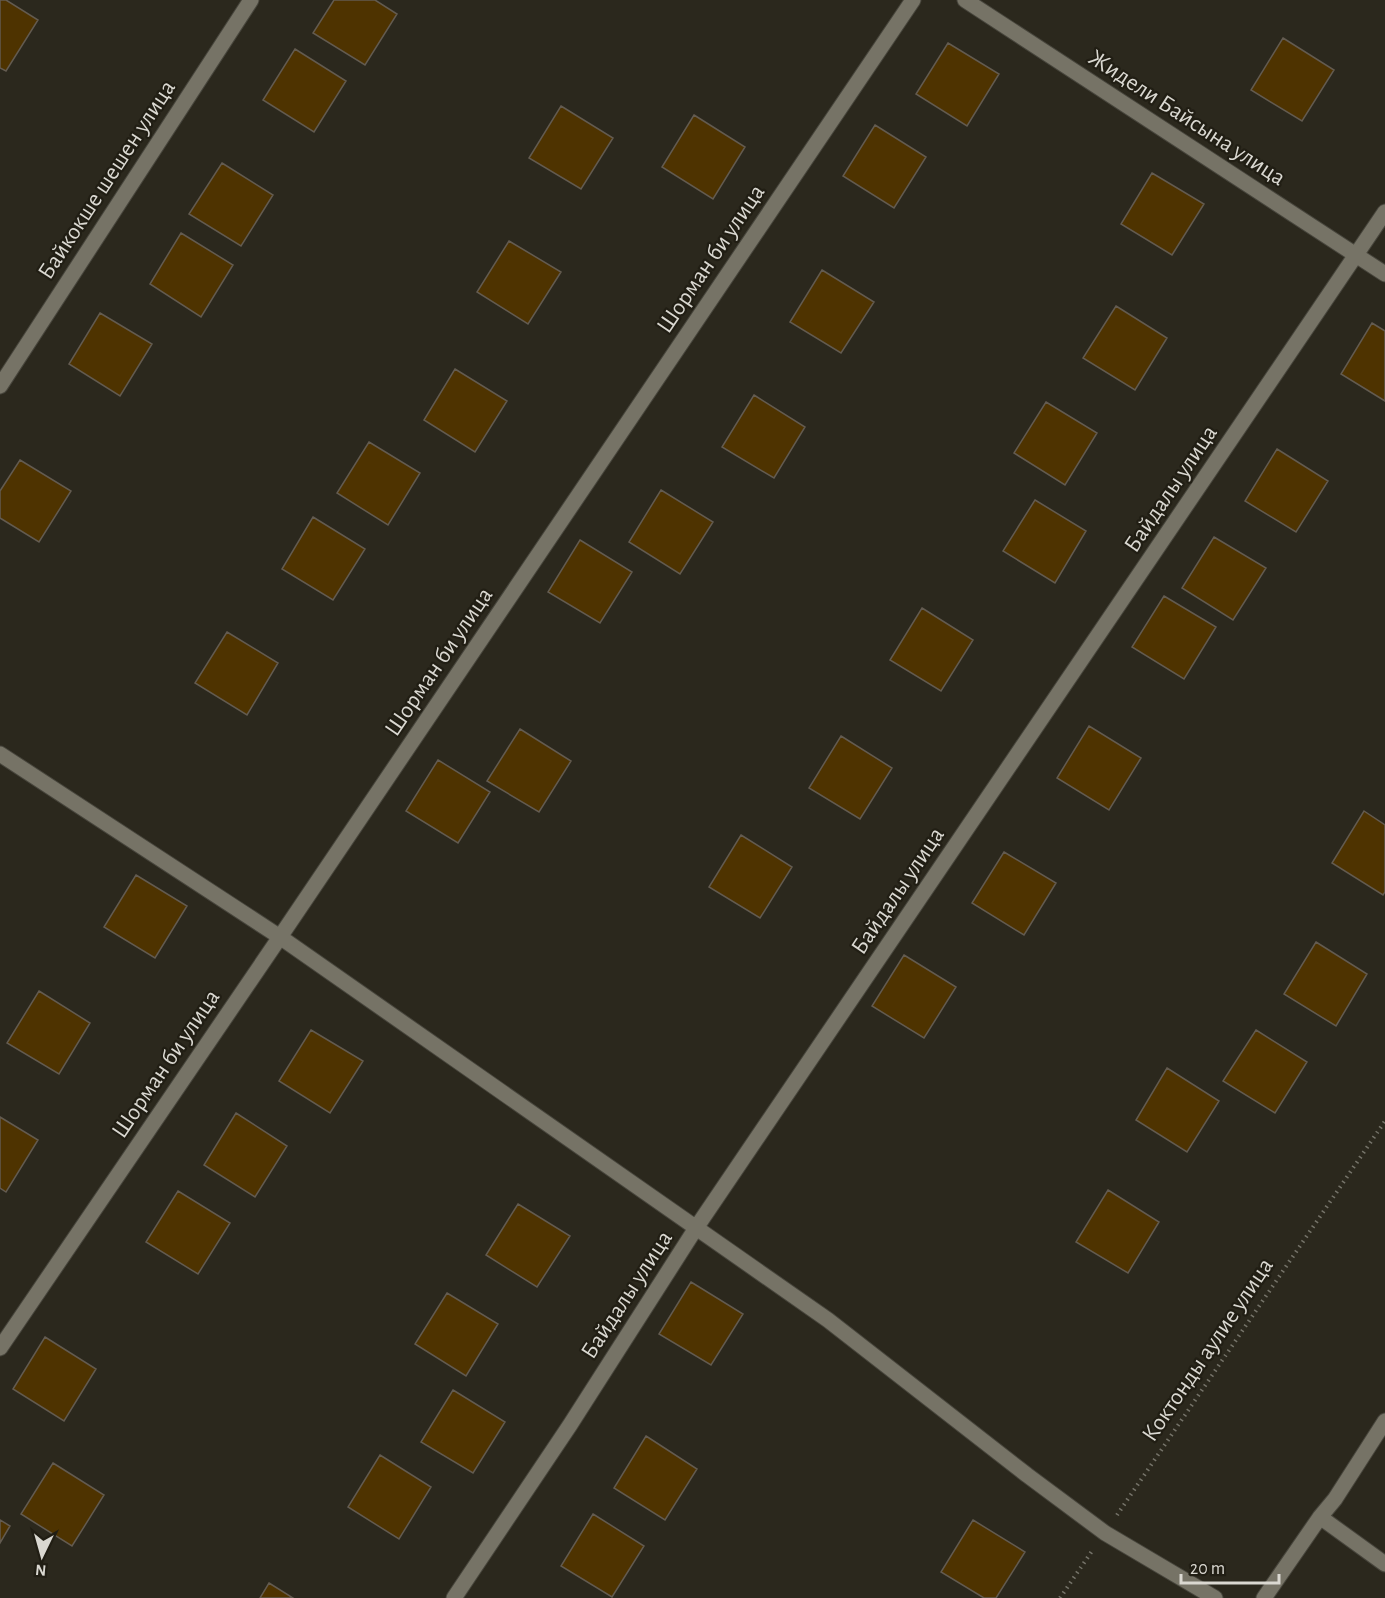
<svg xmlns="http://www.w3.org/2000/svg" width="1385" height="1598" font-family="'Alegreya Sans',sans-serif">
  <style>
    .building { fill: #4e3300; stroke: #635b50; stroke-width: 1.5 }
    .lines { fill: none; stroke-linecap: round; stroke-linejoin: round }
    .minor-casing { stroke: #47453c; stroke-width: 17 }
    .path { stroke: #757369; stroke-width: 4; stroke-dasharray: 1.5 4.5; stroke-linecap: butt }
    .minor { stroke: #767366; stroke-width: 15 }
    .labels { text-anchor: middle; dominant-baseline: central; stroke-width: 4.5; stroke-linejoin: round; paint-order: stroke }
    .street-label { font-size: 24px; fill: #dad8d1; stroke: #211e14 }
  </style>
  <rect width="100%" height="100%" fill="#2b281d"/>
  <!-- building -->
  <path class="building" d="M 0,0 L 6,0 L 38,20 L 6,71 L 0,68 Z
    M 334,0 L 375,0 L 397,14 L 365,65 L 313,33 Z
    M 1283,38 L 1334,70 L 1302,121 L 1251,90 Z
    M 948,43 L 999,74 L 967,126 L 916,94 Z
    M 295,49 L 346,81 L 314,132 L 263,100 Z
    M 561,106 L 613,138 L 581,189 L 529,158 Z
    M 694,115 L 745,147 L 713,199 L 662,167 Z
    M 875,125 L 926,157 L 894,208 L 843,176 Z
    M 222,163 L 273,195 L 241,246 L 189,214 Z
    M 1152,173 L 1204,204 L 1172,255 L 1121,224 Z
    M 181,233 L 233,265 L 201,317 L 150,284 Z
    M 509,241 L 561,272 L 528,324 L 477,292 Z
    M 822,270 L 874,302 L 841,353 L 790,322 Z
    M 1116,306 L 1167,338 L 1135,390 L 1083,358 Z
    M 100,313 L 152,344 L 120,396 L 69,364 Z
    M 1372,323 L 1385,331 L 1385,401 L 1341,374 Z
    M 455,369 L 507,401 L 475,452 L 424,420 Z
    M 754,395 L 805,427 L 774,478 L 722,447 Z
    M 1046,402 L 1097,433 L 1065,485 L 1014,453 Z
    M 369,442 L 420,473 L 388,525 L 337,493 Z
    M 1277,449 L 1328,481 L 1296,532 L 1245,501 Z
    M 20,460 L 71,491 L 39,542 L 0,518 L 0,491 Z
    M 661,490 L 713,522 L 680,574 L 629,542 Z
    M 1035,500 L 1086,531 L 1055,583 L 1003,551 Z
    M 313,517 L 365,549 L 333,600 L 282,569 Z
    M 1214,537 L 1266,568 L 1233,620 L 1182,588 Z
    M 580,540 L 632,572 L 600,623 L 548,592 Z
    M 1164,596 L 1216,627 L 1184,679 L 1132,647 Z
    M 922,608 L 973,640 L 941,691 L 890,660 Z
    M 227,632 L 278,663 L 247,715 L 195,683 Z
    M 1089,726 L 1141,758 L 1109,810 L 1057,778 Z
    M 520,729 L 571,761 L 539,812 L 487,781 Z
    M 841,736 L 892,768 L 860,819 L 809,788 Z
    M 438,760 L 490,792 L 458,843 L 406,811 Z
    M 1364,811 L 1385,825 L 1385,892 L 1383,895 L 1332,863 Z
    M 741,835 L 792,867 L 760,918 L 709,887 Z
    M 1004,852 L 1056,883 L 1024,935 L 972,903 Z
    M 136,875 L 187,906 L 155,958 L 104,927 Z
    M 1316,942 L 1367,974 L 1336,1026 L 1284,994 Z
    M 904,955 L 956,987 L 924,1038 L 872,1006 Z
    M 39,991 L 90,1023 L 59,1074 L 7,1043 Z
    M 311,1030 L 363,1061 L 330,1113 L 279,1081 Z
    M 1256,1030 L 1307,1062 L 1275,1113 L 1223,1081 Z
    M 1167,1068 L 1219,1101 L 1187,1152 L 1136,1120 Z
    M 236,1113 L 287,1146 L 255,1197 L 204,1165 Z
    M 0,1117 L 38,1140 L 6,1192 L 0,1188 Z
    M 1108,1190 L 1159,1222 L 1128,1273 L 1076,1242 Z
    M 178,1191 L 230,1223 L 198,1274 L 146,1242 Z
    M 518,1204 L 570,1236 L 537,1287 L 486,1255 Z
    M 691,1282 L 743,1314 L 711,1365 L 659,1334 Z
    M 447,1293 L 498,1324 L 466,1376 L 415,1344 Z
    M 45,1337 L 96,1369 L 64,1421 L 13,1389 Z
    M 453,1390 L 505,1422 L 473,1473 L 421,1442 Z
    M 646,1436 L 697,1469 L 665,1520 L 614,1488 Z
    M 380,1455 L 431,1487 L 399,1539 L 348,1507 Z
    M 53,1463 L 104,1495 L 72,1546 L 21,1514 Z
    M 593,1514 L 644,1546 L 612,1597 L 561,1566 Z
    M 0,1520 L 10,1526 L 0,1543 Z
    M 973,1520 L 1025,1552 L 996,1598 L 984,1598 L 941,1572 Z
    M 269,1583 L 293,1598 L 260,1598 Z"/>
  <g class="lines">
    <!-- minor casing -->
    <g class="minor-casing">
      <path id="minor" d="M 965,0 L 1385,274
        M 0,386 L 251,0
        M 0,754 L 280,937 L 828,1320 L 1027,1475 L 1105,1533 L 1215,1598
        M 0,1348 L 280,937 L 913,0
        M 1320,1517 L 1385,1564
        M 454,1598 L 570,1425 L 696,1228 L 1385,212
        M 1264,1598 L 1320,1517 L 1335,1499 L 1385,1421"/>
    </g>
    <!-- path -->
    <path class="path" d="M 1117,1515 L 1385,1121
      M 1060,1598 L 1092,1551"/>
    <!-- minor -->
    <use href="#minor" class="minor"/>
  </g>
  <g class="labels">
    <!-- street labels -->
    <g class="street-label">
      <text transform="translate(1187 118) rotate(33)">Жидели Байсына улица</text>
      <text transform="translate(107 180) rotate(-57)">Байкокше шешен улица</text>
      <text transform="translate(711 259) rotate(-56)">Шорман би улица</text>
      <text transform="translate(1171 489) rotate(-56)">Байдалы улица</text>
      <text transform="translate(439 662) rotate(-56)">Шорман би улица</text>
      <text transform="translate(898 891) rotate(-56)">Байдалы улица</text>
      <text transform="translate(166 1064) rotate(-56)">Шорман би улица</text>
      <text transform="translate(627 1295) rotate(-57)">Байдалы улица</text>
      <text transform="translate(1208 1350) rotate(-56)">Коктонды аулие улица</text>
    </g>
  </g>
  <!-- north arrow -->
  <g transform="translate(42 1556) rotate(185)" stroke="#211e14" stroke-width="4.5" paint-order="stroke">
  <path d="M0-4.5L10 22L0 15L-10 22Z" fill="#dad8d1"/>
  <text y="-9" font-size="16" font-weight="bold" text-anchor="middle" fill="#dad8d1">N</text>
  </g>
  <!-- scale -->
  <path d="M1181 1574v9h98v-9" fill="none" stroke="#dad8d1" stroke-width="3"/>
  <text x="1190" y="1574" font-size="18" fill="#dad8d1" stroke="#211e14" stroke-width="4.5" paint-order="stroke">20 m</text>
</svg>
